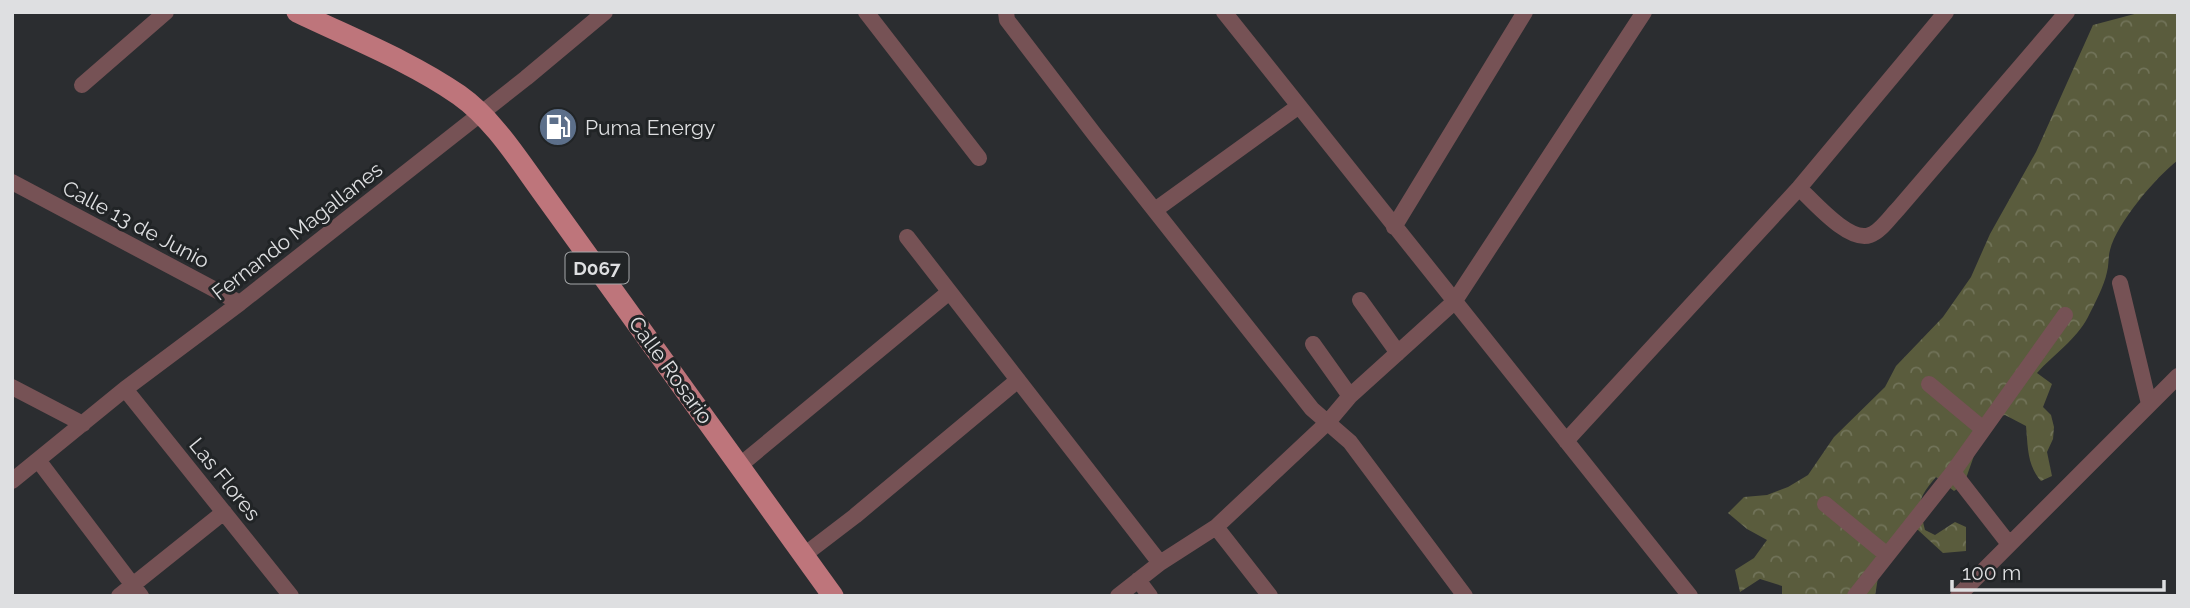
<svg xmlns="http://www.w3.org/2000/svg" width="2190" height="608" font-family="Raleway,sans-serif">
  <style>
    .forest { fill: url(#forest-crowns) }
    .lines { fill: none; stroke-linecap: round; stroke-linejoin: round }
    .street { stroke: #765255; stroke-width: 16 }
    .primary { stroke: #be757b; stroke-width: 21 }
    .labels { text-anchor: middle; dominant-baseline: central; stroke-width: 6; stroke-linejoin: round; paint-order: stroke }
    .shield { fill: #212426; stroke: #a5a7a9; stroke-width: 2 }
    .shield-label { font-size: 19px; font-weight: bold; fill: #dedfe1 }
    .poi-label { font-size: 21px; fill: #dedfe1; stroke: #212426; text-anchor: start }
    .street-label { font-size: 21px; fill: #dedfe1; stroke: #212426 }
  </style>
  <defs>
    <pattern id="forest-crowns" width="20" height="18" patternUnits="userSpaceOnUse" patternTransform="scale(1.75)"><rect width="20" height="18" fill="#5a5c3d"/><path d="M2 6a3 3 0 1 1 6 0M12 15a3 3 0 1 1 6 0" fill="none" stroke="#717359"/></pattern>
  </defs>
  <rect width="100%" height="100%" fill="#2b2d30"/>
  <!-- forest -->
  <path class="forest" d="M 2142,12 L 2178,12 L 2178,160 C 2155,178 2117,223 2110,250 C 2108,257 2109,265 2107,272 C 2104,286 2095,303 2088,317 C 2076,340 2054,354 2037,373 L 2052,384 L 2043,407 L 2051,415 L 2054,427 L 2053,439 L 2047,452 L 2052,476 L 2041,481 C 2027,465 2028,447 2026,426 L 2005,415 L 1993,418 L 1976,450 L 1964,484 L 1954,491 L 1936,477 C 1917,500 1918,501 1925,530 L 1935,535 L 1955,522 L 1966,527 L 1966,551 L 1943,553 L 1918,530 L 1906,529 L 1881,559 L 1875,596 L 1782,596 L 1782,586 L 1760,579 L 1740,592 L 1735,570 L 1754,558 L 1767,540 L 1747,529 L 1728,513 L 1744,497 L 1767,495 L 1788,487 L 1808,475 L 1834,437 L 1885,387 L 1896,366 L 1943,317 L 1971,277 L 1990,234 L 2036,152 L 2093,25 Z"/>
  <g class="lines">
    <!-- street -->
    <path class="street" d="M 866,12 L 979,158
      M 1006,12 L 1007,20 L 1095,135 L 1312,409 L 1350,442 L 1465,596
      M 1224,12 L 1690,596
      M 82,85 L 166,12
      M 12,182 L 240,303
      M 1799,188 C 1814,202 1849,243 1870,235 C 1880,232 1890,217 1898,209 L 2067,12
      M 1155,210 L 1299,106
      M 1394,227 L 1525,12
      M 907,237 L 1160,563
      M 2120,283 L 2149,404
      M 1360,300 L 1398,353
      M 1313,344 L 1350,396
      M 1929,384 L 1983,429
      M 12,387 L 83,424
      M 125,389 L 291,596
      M 1566,441 L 1799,188 L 1946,12
      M 38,460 L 141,596
      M 739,466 L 948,293
      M 1953,472 L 2009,544
      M 12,481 L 125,389 L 240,303 L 526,78 L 605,12
      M 1825,504 L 1887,555
      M 1216,527 L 1270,596
      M 804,555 L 855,516 L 1018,380
      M 1138,580 L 1150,596
      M 119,596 L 224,512
      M 1118,596 L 1160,563 L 1216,527 L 1328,422 L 1350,396 L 1454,302 L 1644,12
      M 1855,596 L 1953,472 L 2065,315
      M 1958,596 L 2178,376"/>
    <!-- primary -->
    <path class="primary" d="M 297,12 C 351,38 410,61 459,95 C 493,119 518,159 542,192 L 833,596"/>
  </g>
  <!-- icons -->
  <defs>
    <g id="fuel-disc" transform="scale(2.0125)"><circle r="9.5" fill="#5c6f8a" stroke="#212426"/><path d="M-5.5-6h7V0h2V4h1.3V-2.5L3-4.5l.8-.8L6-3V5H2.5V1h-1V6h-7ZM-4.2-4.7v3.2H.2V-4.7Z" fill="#fff"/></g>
  </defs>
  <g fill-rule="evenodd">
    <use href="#fuel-disc" x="558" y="127"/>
  </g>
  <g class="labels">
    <!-- shield labels -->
    <rect class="shield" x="565.5" y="252.5" width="63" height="31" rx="5"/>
    <g class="shield-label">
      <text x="597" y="268">D067</text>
    </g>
    <!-- poi labels -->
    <g class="poi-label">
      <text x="585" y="127">Puma Energy</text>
    </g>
    <!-- street labels -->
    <g class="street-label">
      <text transform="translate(136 224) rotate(28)">Calle 13 de Junio</text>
      <text transform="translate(297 231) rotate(-38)">Fernando Magallanes</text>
      <text transform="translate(671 370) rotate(54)">Calle Rosario</text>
      <text transform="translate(225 479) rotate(51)">Las Flores</text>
    </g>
  </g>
  <!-- border -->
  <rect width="2190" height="608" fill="none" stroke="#dedfe1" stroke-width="28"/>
  <!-- scale -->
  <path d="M1952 580v10h212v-10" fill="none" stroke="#dedfe1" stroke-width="3.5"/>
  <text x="1962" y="580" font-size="21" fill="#dedfe1" stroke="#212426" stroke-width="5" paint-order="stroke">100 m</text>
</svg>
